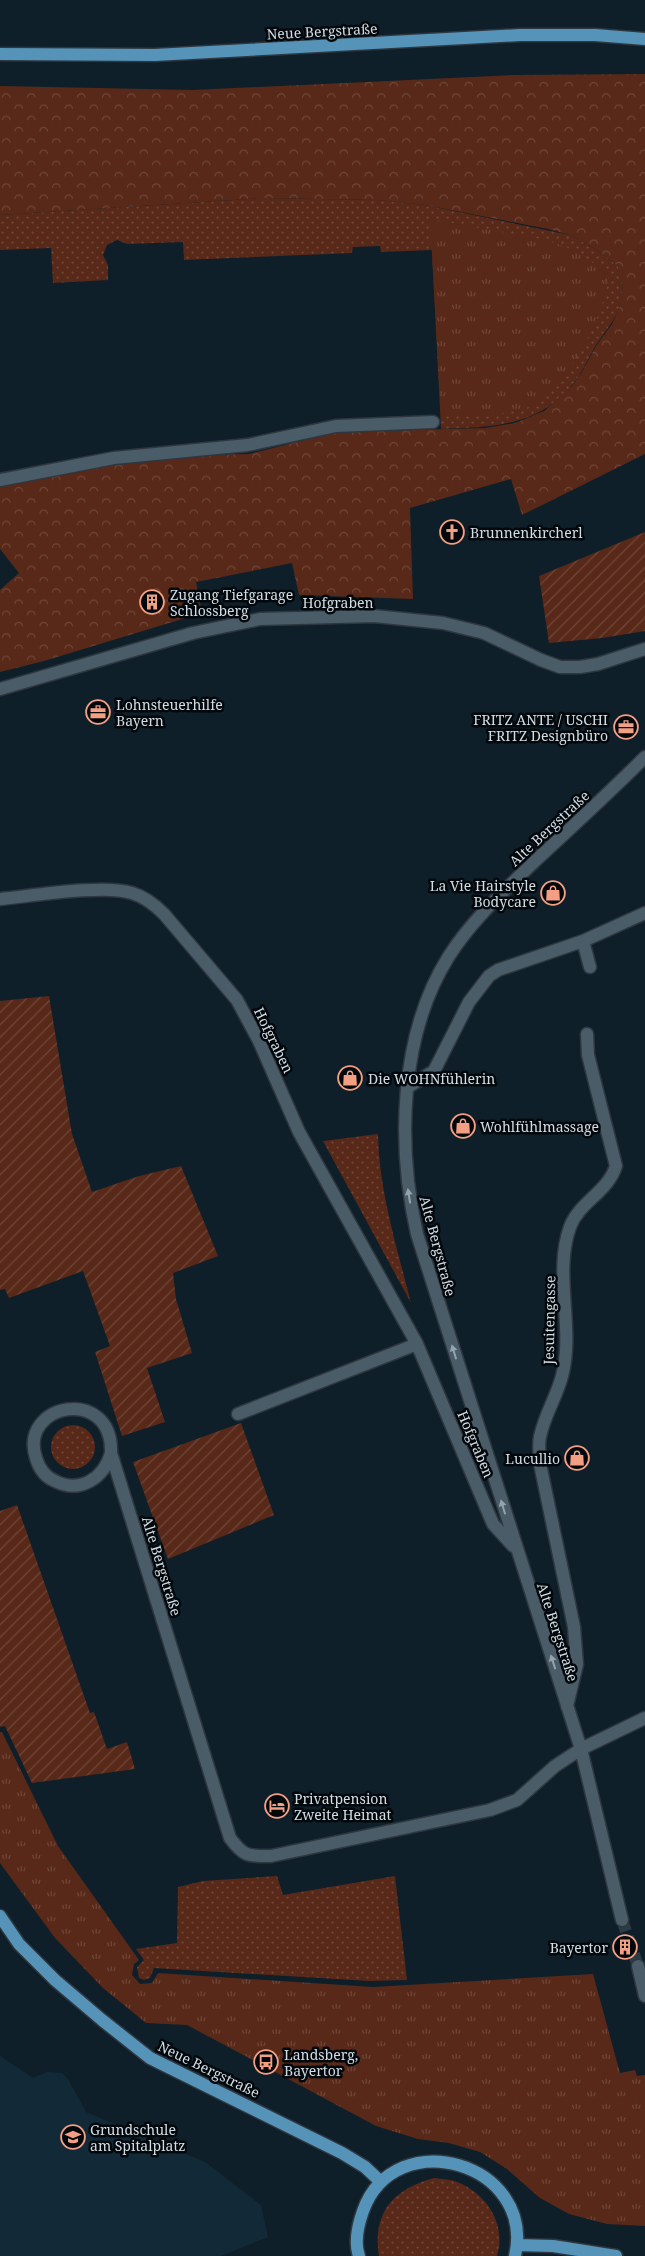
<svg xmlns="http://www.w3.org/2000/svg" width="645" height="2256" font-family="'Noto Serif',serif">
  <style>
    .built { fill: #122a38 }
    .grass { fill: url(#grass-dots) }
    .forest { fill: url(#forest-crowns) }
    .park { fill: url(#park-tufts) }
    .garden { fill: url(#garden-furrows) }
    .lines { fill: none; stroke-linecap: round; stroke-linejoin: round }
    .minor-tunnel { stroke: #2c3c45; stroke-width: 12; stroke-dasharray: 12 6; stroke-linecap: butt }
    .minor-casing { stroke: #2e3740; stroke-width: 15 }
    .major-casing { stroke: #2e3740; stroke-width: 15 }
    .minor { stroke: #495c68; stroke-width: 12 }
    .major { stroke: #5593b8; stroke-width: 12 }
    .oneway { fill: #95a3ac }
    .labels { text-anchor: middle; dominant-baseline: central; stroke-width: 5; stroke-linejoin: round; paint-order: stroke }
    .street-label { font-size: 14px; fill: #d3dde4; stroke: #03080c }
    .poi-label { font-size: 14px; fill: #d3dde4; stroke: #03080c; text-anchor: start }
  </style>
  <defs>
    <pattern id="grass-dots" width="8" height="8" patternUnits="userSpaceOnUse" patternTransform="scale(1.25)"><rect width="8" height="8" fill="#582818"/><path d="M2 2h.1M6 6h.1" fill="none" stroke="#6f4739" stroke-width="1.8" stroke-linecap="round"/></pattern>
    <pattern id="forest-crowns" width="20" height="18" patternUnits="userSpaceOnUse" patternTransform="scale(1.25)"><rect width="20" height="18" fill="#582818"/><path d="M2 6a3 3 0 1 1 6 0M12 15a3 3 0 1 1 6 0" fill="none" stroke="#6f4739"/></pattern>
    <pattern id="park-tufts" width="24" height="20" patternUnits="userSpaceOnUse" patternTransform="scale(1.25)"><rect width="24" height="20" fill="#582818"/><path d="M3 7l-1-3M5 7V3M7 7l1-3M15 17l-1-3M17 17v-4M19 17l1-3" fill="none" stroke="#6f4739"/></pattern>
    <pattern id="garden-furrows" width="10" height="10" patternUnits="userSpaceOnUse" patternTransform="scale(1.25)"><rect width="10" height="10" fill="#582818"/><path d="M-1 1l2-2M0 10L10 0M9 11l2-2" fill="none" stroke="#6f4739"/></pattern>
  </defs>
  <rect width="100%" height="100%" fill="#0e1f29"/>
  <!-- built -->
  <path class="built" d="M 0,2056 L 33,2078 L 47,2072 L 62,2073 L 68,2079 L 86,2112 L 205,2162 L 261,2205 L 268,2237 L 221,2256 L 0,2256 Z"/>
  <!-- grass -->
  <path class="grass" d="M 262,198 L 379,200 L 425,205 L 570,235 L 594,248 L 618,266 C 631,301 615,318 596,345 C 588,358 583,372 573,384 C 538,427 492,427 441,429 L 432,250 L 381,252 L 380,246 L 353,247 L 352,253 L 184,260 L 183,242 L 127,244 L 117,240 L 107,245 L 103,255 L 108,265 L 108,280 L 53,283 L 51,248 L 0,250 L 0,215 Z
    M 378,1134 C 379,1192 397,1247 411,1303 L 323,1141 Z
    M51 1447a22 22 0 1 1 44 0a22 22 0 1 1-44 0Z
    M 277,1876 L 283,1895 L 395,1876 L 407,1980 L 369,1981 L 154,1968 L 150,1978 L 144,1980 L 139,1978 L 137,1967 L 144,1960 L 136,1949 L 177,1943 L 178,1887 L 203,1881 Z
    M 434,2178 C 441,2179 450,2179 457,2182 C 486,2193 507,2224 497,2256 L 379,2256 C 372,2213 393,2189 434,2178 Z"/>
  <!-- forest -->
  <path class="forest" d="M 645,74 L 645,454 L 522,515 L 511,479 L 410,508 L 413,599 L 299,595 L 292,563 L 196,582 L 202,613 L 44,661 L 0,672 L 0,590 L 19,573 L 0,549 L 0,486 L 110,462 L 166,456 L 249,454 L 337,432 L 485,428 L 515,423 L 544,411 L 572,386 L 582,372 L 596,346 L 612,324 L 620,306 L 623,288 L 618,266 L 594,248 L 570,235 L 548,229 L 425,205 L 379,200 L 262,198 L 0,215 L 0,86 L 193,90 L 515,75 Z"/>
  <!-- park -->
  <path class="park" d="M 430,219 L 546,240 L 571,249 L 609,273 C 608,309 565,394 529,407 C 503,416 469,414 441,416 Z
    M 0,1732 L 2,1732 L 58,1846 L 139,1960 L 134,1964 L 132,1975 L 140,1984 L 152,1983 L 158,1973 L 373,1987 L 593,1974 L 620,2073 L 635,2070 L 637,2076 L 645,2075 L 645,2226 L 607,2224 L 569,2214 L 540,2198 L 507,2169 L 480,2152 L 449,2143 L 418,2139 L 376,2126 L 187,2025 L 146,2023 L 103,1988 L 55,1938 L 0,1863 Z"/>
  <!-- garden -->
  <path class="garden" d="M 645,532 L 645,631 L 602,638 L 549,643 L 539,576 Z
    M 49,996 L 72,1134 L 92,1192 L 139,1176 L 181,1166 L 218,1256 L 173,1273 L 176,1299 L 192,1353 L 147,1368 L 165,1422 L 122,1436 L 95,1352 L 110,1346 L 83,1271 L 9,1298 L 5,1289 L 0,1290 L 0,1001 Z
    M 241,1423 L 274,1515 L 168,1559 L 133,1462 Z
    M 17,1505 L 90,1713 L 94,1712 L 107,1749 L 127,1742 L 135,1769 L 32,1783 L 5,1726 L 0,1727 L 0,1511 Z"/>
  <g class="lines">
    <!-- minor-tunnel -->
    <path class="minor-tunnel" d="M 622,1920 L 638,1966"/>
    <!-- minor casing -->
    <g class="minor-casing">
      <path id="minor" d="M 0,480 L 114,458 L 248,445 L 336,426 L 433,422
        M 0,689 L 193,633 L 260,619 L 374,616 L 443,623 L 484,633 L 541,660 L 560,667 L 580,667 L 598,664 L 645,649
        M 0,899 C 32,896 103,884 132,893 C 145,897 154,904 164,914 L 237,1000 L 259,1041 L 299,1132 L 417,1344 L 493,1524 L 513,1546
        M 583,941 L 590,967
        M 408,1087 L 434,1071 L 469,1002 L 489,976 L 498,970 L 583,941 L 645,913
        M 238,1414 L 417,1344
        M 111,1453 C 113,1385 18,1403 36,1458 C 39,1468 45,1477 55,1481 C 80,1494 104,1478 111,1453 L 230,1838 C 244,1857 248,1856 271,1856 L 490,1810 L 517,1800 L 555,1766 L 581,1749 L 645,1718
        M 567,1706 L 577,1664 L 574,1627 L 540,1464 C 540,1455 538,1445 540,1437 C 544,1416 557,1396 562,1376 C 575,1328 553,1274 570,1227 C 579,1202 608,1192 616,1166 L 588,1055 L 587,1034
        M 622,1920 L 581,1749 L 417,1234 C 397,1146 399,1035 449,956 C 472,920 504,891 535,861 C 572,827 609,793 645,757
        M 638,1966 L 645,1996"/>
    </g>
    <!-- major casing -->
    <g class="major-casing">
      <path id="major" d="M 0,54 L 155,55 L 520,35 L 595,35 L 645,39
        M 0,1916 L 19,1944 L 55,1980 L 102,2020 L 150,2058 L 342,2153 L 365,2167 L 381,2182
        M 517,2245 L 553,2246 L 616,2256
        M 359,2256 C 354,2242 358,2225 363,2211 C 395,2122 536,2163 515,2256"/>
    </g>
    <!-- minor -->
    <use href="#minor" class="minor"/>
    <!-- major -->
    <use href="#major" class="major"/>
  </g>
  <!-- one-way arrows -->
  <defs><path id="oneway-solid" d="M-6-.8H1V-3.2L6.5 0L1 3.2V.8H-6Z" transform="scale(1.25)"/></defs>
  <g class="oneway">
    <use href="#oneway-solid" transform="translate(409 1196) rotate(-99)"/>
    <use href="#oneway-solid" transform="translate(454 1352) rotate(-107)"/>
    <use href="#oneway-solid" transform="translate(503 1507) rotate(-107)"/>
    <use href="#oneway-solid" transform="translate(553 1662) rotate(-108)"/>
  </g>
  <!-- icons -->
  <defs>
    <g id="church-ring" transform="scale(1.25)"><circle r="9.5" fill="#03080c" stroke="#f39f83" stroke-width="1.5"/><path d="M-1.2-6h2.4v3.5h3.3v2.4h-3.3V6h-2.4V-.1h-3.3v-2.4h3.3Z" fill="#f39f83"/></g>
    <g id="building-ring" transform="scale(1.25)"><circle r="9.5" fill="#03080c" stroke="#f39f83" stroke-width="1.5"/><path d="M-4-6H4V6H1V3H-1V6H-4ZM-2.5-4.3h1.7v1.8h-1.7ZM.8-4.3h1.7v1.8H.8ZM-2.5-1h1.7V.8h-1.7ZM.8-1h1.7V.8H.8Z" fill="#f39f83"/></g>
    <g id="office-ring" transform="scale(1.25)"><circle r="9.5" fill="#03080c" stroke="#f39f83" stroke-width="1.5"/><path d="M-6-3h4V-5.5h4V-3h4V5H-6ZM-1-4.5V-3h2v-1.5ZM-6 0V1H6V0Z" fill="#f39f83"/></g>
    <g id="shop-ring" transform="scale(1.25)"><circle r="9.5" fill="#03080c" stroke="#f39f83" stroke-width="1.5"/><path d="M-5-2.5h2.3a2.7 3.5 0 0 1 5.4 0H5L5.5 6h-11ZM-1.5-2.5h3a1.5 2.3 0 0 0-3 0Z" fill="#f39f83"/></g>
    <g id="hotel-ring" transform="scale(1.25)"><circle r="9.5" fill="#03080c" stroke="#f39f83" stroke-width="1.5"/><path d="M-6-4.5h1.5V1H6V5H4.5V3h-9V5H-6ZM-4 0a1.8 1.8 0 1 1 3.6 0ZM.5 0V-2.5h3Q6-2.5 6 0Z" fill="#f39f83"/></g>
    <g id="bus-ring" transform="scale(1.25)"><circle r="9.5" fill="#03080c" stroke="#f39f83" stroke-width="1.5"/><path d="M-5-6H5V4H4V6H2V4H-2V6H-4V4H-5ZM-3.5-4V0h7V-4ZM-3.5 1.2v1.5H-2V1.2ZM2 1.2v1.5H3.5V1.2Z" fill="#f39f83"/></g>
    <g id="school-ring" transform="scale(1.25)"><circle r="9.5" fill="#03080c" stroke="#f39f83" stroke-width="1.5"/><path d="M0-5L7-2L0 1L-7-2ZM-4 1L0 2.5L4 1V4Q0 6-4 4Z" fill="#f39f83"/></g>
  </defs>
  <g fill-rule="evenodd">
    <use href="#church-ring" x="452" y="532"/>
    <use href="#building-ring" x="152" y="602"/>
    <use href="#office-ring" x="98" y="712"/>
    <use href="#office-ring" x="626" y="727"/>
    <use href="#shop-ring" x="553" y="893"/>
    <use href="#shop-ring" x="350" y="1078"/>
    <use href="#shop-ring" x="463" y="1126"/>
    <use href="#shop-ring" x="577" y="1458"/>
    <use href="#hotel-ring" x="277" y="1806"/>
    <use href="#building-ring" x="625" y="1947"/>
    <use href="#bus-ring" x="266" y="2062"/>
    <use href="#school-ring" x="73" y="2137"/>
  </g>
  <g class="labels">
    <!-- street labels -->
    <g class="street-label">
      <text transform="translate(322 31) rotate(-3)">Neue Bergstraße</text>
      <text x="338" y="602">Hofgraben</text>
      <text transform="translate(549 828) rotate(-43)">Alte Bergstraße</text>
      <text transform="translate(274 1040) rotate(64)">Hofgraben</text>
      <text transform="translate(438 1246) rotate(75)">Alte Bergstraße</text>
      <text transform="translate(549 1320) rotate(-89)">Jesuitengasse</text>
      <text transform="translate(476 1444) rotate(67)">Hofgraben</text>
      <text transform="translate(162 1566) rotate(73)">Alte Bergstraße</text>
      <text transform="translate(558 1632) rotate(72)">Alte Bergstraße</text>
      <text transform="translate(209 2069) rotate(26)">Neue Bergstraße</text>
    </g>
    <!-- poi labels -->
    <g class="poi-label">
      <text x="470" y="532">Brunnenkircherl</text>
      <text x="170" y="594">Zugang Tiefgarage<tspan x="170" dy="16">Schlossberg</tspan></text>
      <text x="116" y="704">Lohnsteuerhilfe<tspan x="116" dy="16">Bayern</tspan></text>
      <text x="608" y="719" text-anchor="end">FRITZ ANTE / USCHI<tspan x="608" dy="16">FRITZ Designbüro</tspan></text>
      <text x="536" y="885" text-anchor="end">La Vie Hairstyle<tspan x="536" dy="16">Bodycare</tspan></text>
      <text x="368" y="1078">Die WOHNfühlerin</text>
      <text x="480" y="1126">Wohlfühlmassage</text>
      <text x="560" y="1458" text-anchor="end">Lucullio</text>
      <text x="294" y="1798">Privatpension<tspan x="294" dy="16">Zweite Heimat</tspan></text>
      <text x="608" y="1947" text-anchor="end">Bayertor</text>
      <text x="284" y="2054">Landsberg,<tspan x="284" dy="16">Bayertor</tspan></text>
      <text x="90" y="2129">Grundschule<tspan x="90" dy="16">am Spitalplatz</tspan></text>
    </g>
  </g>
</svg>
